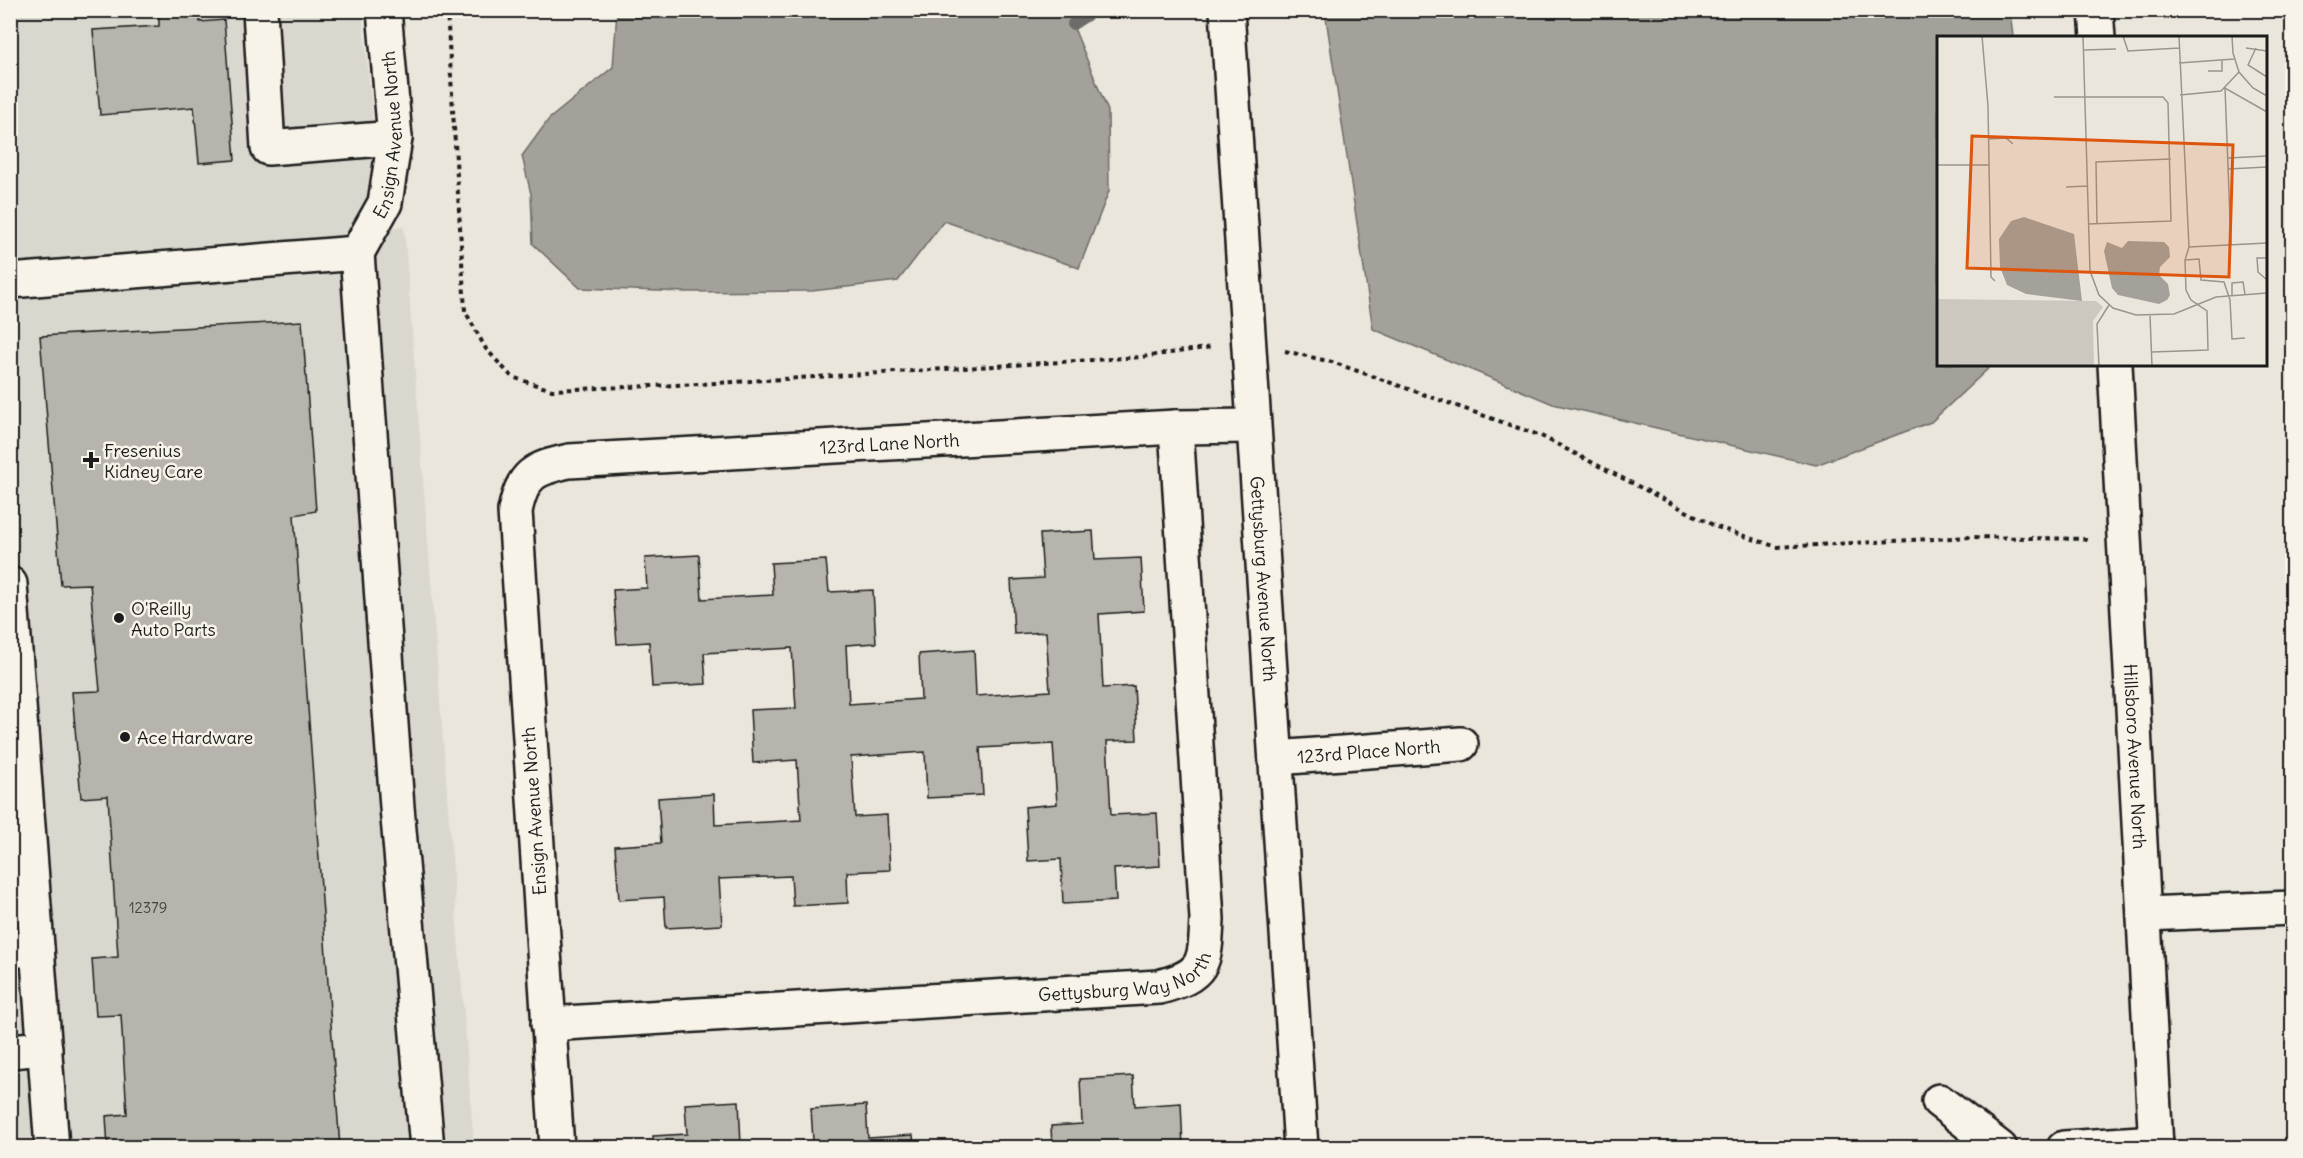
<svg xmlns="http://www.w3.org/2000/svg" width="2303" height="1158" font-family="Delius,sans-serif">
  <style>
    .built { fill: #dad7ce }
    .water { fill: #a3a19a; stroke: #6d6c68; stroke-width: 1.5 }
    .lines { fill: none; stroke-linecap: round; stroke-linejoin: round }
    .stream { stroke: #6d6c68; stroke-width: 12 }
    .building { fill: #b6b4ac; stroke: #1c1c1c; stroke-width: 1.5 }
    .minor-casing { stroke: #1c1c1c; stroke-width: 38 }
    .path { stroke: #1c1c1c; stroke-width: 4; stroke-dasharray: 4.5 4.5; stroke-linecap: butt }
    .minor { stroke: #f7f3e8; stroke-width: 33 }
    .poi-dot { fill: #1c1c1c; stroke: #f7f3e8; stroke-width: 2 }
    .labels { text-anchor: middle; dominant-baseline: central; stroke-width: 5; stroke-linejoin: round; paint-order: stroke }
    .number-label { font-size: 15px; fill: #424240 }
    .street-label { font-size: 18px; fill: #1c1c1c; stroke: #f7f3e8 }
    .poi-label { font-size: 18px; fill: #1c1c1c; stroke: #f7f3e8; text-anchor: start }
    .inset-road { fill: none; stroke: #98958f; stroke-width: 1.5 }
    .view { fill: #de560d; fill-opacity: 0.15; stroke: #de560d; stroke-width: 3 }
    .inset-edge { fill: none; stroke: #1c1c1c; stroke-width: 3 }
  </style>
  <rect width="100%" height="100%" fill="#eae6dc"/>
  <filter id="ink" filterUnits="userSpaceOnUse"><feTurbulence type="fractalNoise" baseFrequency=".0167" numOctaves="2"/><feDisplacementMap in="SourceGraphic" scale="12" xChannelSelector="R" yChannelSelector="G"/><feConvolveMatrix kernelMatrix="1 2 1 2 8 2 1 2 1" color-interpolation-filters="sRGB"/></filter>
  <g filter="url(#ink)">
    <!-- built -->
    <path class="built" d="M 10,11 L 362,11 L 384,228 L 404,227 L 474,1147 L 11,1147 Z"/>
    <!-- water -->
    <path class="water" d="M 617,11 L 1067,11 L 1108,111 L 1109,191 L 1079,268 L 944,221 L 898,281 L 812,291 L 685,292 L 580,288 L 533,244 L 531,194 L 522,156 L 549,119 L 613,67 Z
      M 1325,11 L 2007,11 L 2011,20 L 2013,37 L 1938,38 L 1938,364 L 1992,365 L 1931,422 L 1816,465 L 1553,404 L 1373,329 Z"/>
    <g class="lines">
      <!-- stream -->
      <path class="stream" d="M 1073,24 L 1090,13"/>
    </g>
    <!-- building -->
    <path class="building" d="M 159,10 L 199,10 L 200,22 L 224,20 L 235,160 L 199,163 L 194,107 L 100,115 L 93,30 L 159,26 Z
      M 302,321 L 316,511 L 294,515 L 340,1148 L 108,1148 L 106,1116 L 127,1114 L 121,1015 L 96,1016 L 92,959 L 118,957 L 108,796 L 81,798 L 72,692 L 100,691 L 90,584 L 61,585 L 40,336 Z
      M 1093,531 L 1095,560 L 1141,558 L 1144,611 L 1099,614 L 1103,688 L 1134,686 L 1137,740 L 1107,741 L 1111,815 L 1157,813 L 1160,866 L 1114,869 L 1116,901 L 1063,904 L 1061,859 L 1028,861 L 1025,807 L 1057,804 L 1053,744 L 980,748 L 983,795 L 927,798 L 925,752 L 851,757 L 855,817 L 887,815 L 890,870 L 847,872 L 848,903 L 793,906 L 791,876 L 719,879 L 722,925 L 666,928 L 664,897 L 619,900 L 615,846 L 661,843 L 658,798 L 714,794 L 715,825 L 801,820 L 797,760 L 753,763 L 750,710 L 796,708 L 792,648 L 704,653 L 706,684 L 652,687 L 649,642 L 617,644 L 613,590 L 647,588 L 645,558 L 699,555 L 702,599 L 773,595 L 771,563 L 826,560 L 829,592 L 873,590 L 876,643 L 846,645 L 849,704 L 921,699 L 919,654 L 974,650 L 976,696 L 1050,691 L 1046,632 L 1014,634 L 1011,580 L 1043,578 L 1040,534 Z
      M 1133,1076 L 1135,1106 L 1181,1103 L 1183,1148 L 1052,1148 L 1051,1126 L 1082,1124 L 1080,1079 Z
      M 739,1101 L 741,1145 L 813,1141 L 811,1109 L 866,1105 L 868,1138 L 913,1135 L 914,1148 L 654,1148 L 653,1136 L 687,1134 L 685,1104 Z"/>
    <g class="lines">
      <!-- minor casing -->
      <g class="minor-casing">
        <g id="minor">
          <path d="M 260,10 L 268,148 L 395,138"/>
          <path id="s1" d="M 1227,10 L 1301,1148"/>
          <path d="M 2096,10 L 2098,38"/>
          <path d="M 357,253 L 397,807 L 427,1148"/>
          <path id="s2" d="M 357,253 L 385,203 L 395,138 L 384,10"/>
          <path d="M 10,281 L 357,253"/>
          <path id="s3" d="M 2115,364 L 2156,1148"/>
          <path d="M 10,584 L 52,1148"/>
          <path id="s4" d="M 1276,758 L 1461,744"/>
          <path d="M 2145,914 L 2292,908"/>
          <path d="M 10,951 L 37,948"/>
          <path id="s5" d="M 548,1024 L 1159,987 C 1205,975 1205,964 1207,919 L 1176,427"/>
          <path d="M 10,1051 L 45,1048"/>
          <path d="M 1939,1101 L 2000,1148"/>
          <path id="s6" d="M 557,1148 L 515,511 C 523,474 533,469 569,461 L 1176,427 L 1253,426"/>
          <path d="M 2064,1148 L 2156,1142"/>
        </g>
      </g>
      <!-- path -->
      <path class="path" d="M 447,10 L 465,311 L 486,349 L 512,377 L 552,390 L 701,384 L 1142,357 L 1212,347
        M 1285,351 L 1332,362 L 1541,436 L 1717,527 L 1777,547 L 1971,537 L 2087,539"/>
      <!-- minor -->
      <use href="#minor" class="minor"/>
    </g>
  </g>
  <!-- markers -->
  <g class="poi-dot">
    <path d="M88 451h6v6h6v6h-6v6h-6v-6h-6v-6h6z"/>
    <circle cx="119" cy="618" r="6"/>
    <circle cx="125" cy="737" r="6"/>
  </g>
  <g class="labels">
    <!-- number labels -->
    <g class="number-label">
      <text x="148" y="907">12379</text>
    </g>
    <!-- street labels -->
    <g class="street-label">
      <text stroke="none"><textPath href="#s2" startOffset="126">Ensign Avenue North</textPath></text>
      <text stroke="none"><textPath href="#s6" startOffset="1040">123rd Lane North</textPath></text>
      <text stroke="none"><textPath href="#s1" startOffset="570">Gettysburg Avenue North</textPath></text>
      <text stroke="none"><textPath href="#s4" startOffset="93">123rd Place North</textPath></text>
      <text stroke="none"><textPath href="#s3" startOffset="393">Hillsboro Avenue North</textPath></text>
      <text transform="translate(534 811) rotate(-94)">Ensign Avenue North</text>
      <text stroke="none"><textPath href="#s5" startOffset="582">Gettysburg Way North</textPath></text>
    </g>
    <!-- poi labels -->
    <g class="poi-label">
      <text x="104" y="450">Fresenius<tspan x="104" dy="21">Kidney Care</tspan></text>
      <text x="131" y="608">O'Reilly<tspan x="131" dy="21">Auto Parts</tspan></text>
      <text x="137" y="737">Ace Hardware</text>
    </g>
  </g>
  <!-- overview -->
  <g transform="translate(1937 36)">
    <rect width="330" height="330" fill="#eae6dc"/>
    <path d="M 0,263 L 159,265 L 166,271 L 156,285 L 157,330 L 0,330 Z" fill="#ccc8c0"/>
    <path d="M 87,181 L 137,198 L 145,265 L 89,258 L 70,249 L 63,231 L 62,203 L 74,185 ZM 191,205 L 227,206 L 232,211 L 233,221 L 223,231 L 222,239 L 231,248 L 233,259 L 230,264 L 222,268 L 181,259 L 175,252 L 167,215 L 170,206 L 185,212 Z" fill="#a3a19a"/>
    <path class="inset-road" d="M 45,0 L 51,70 L 54,241 L 58,245M 146,0 L 153,235 L 162,259 L 176,272 L 199,279 L 237,278 L 279,261 L 330,257M 186,0 L 191,15 L 242,12M 295,0 L 296,17 L 302,36 L 316,52 L 330,60M 309,12 L 330,15M 319,12 L 311,29 L 330,41M 147,14 L 179,13M 242,27 L 297,23M 271,35 L 285,35 L 285,24M 243,59 L 284,55 L 302,36M 117,61 L 226,61 L 231,67 L 234,185 L 151,188M 51,103 L 69,102 L 76,108M 291,122 L 330,120M 0,129 L 52,129M 291,133 L 330,131M 129,151 L 150,150M 160,188 L 159,126 L 234,123M 294,209 L 288,52 L 330,76M 252,211 L 330,207M 330,222 L 320,222 L 321,236 L 330,244M 248,224 L 262,223 L 264,244 L 287,246 L 293,264 L 295,303 L 308,302M 295,259 L 295,247 L 306,246 L 308,258M 213,279 L 215,330M 215,316 L 271,314 L 270,275 L 254,264 L 249,254 L 248,224 L 252,211 L 242,0M 162,330 L 160,288 L 172,269"/>
    <path class="view" d="M 35,100 L 296,109 L 292,241 L 30,232 Z"/>
    <rect width="330" height="330" class="inset-edge"/>
  </g>
  <!-- margin -->
  <rect width="2303" height="1158" fill="none" stroke="#f7f3e8" stroke-width="36"/>
  <rect x="18" y="18" width="2267" height="1122" fill="none" stroke="#1c1c1c" stroke-width="2" filter="url(#ink)"/>
</svg>
